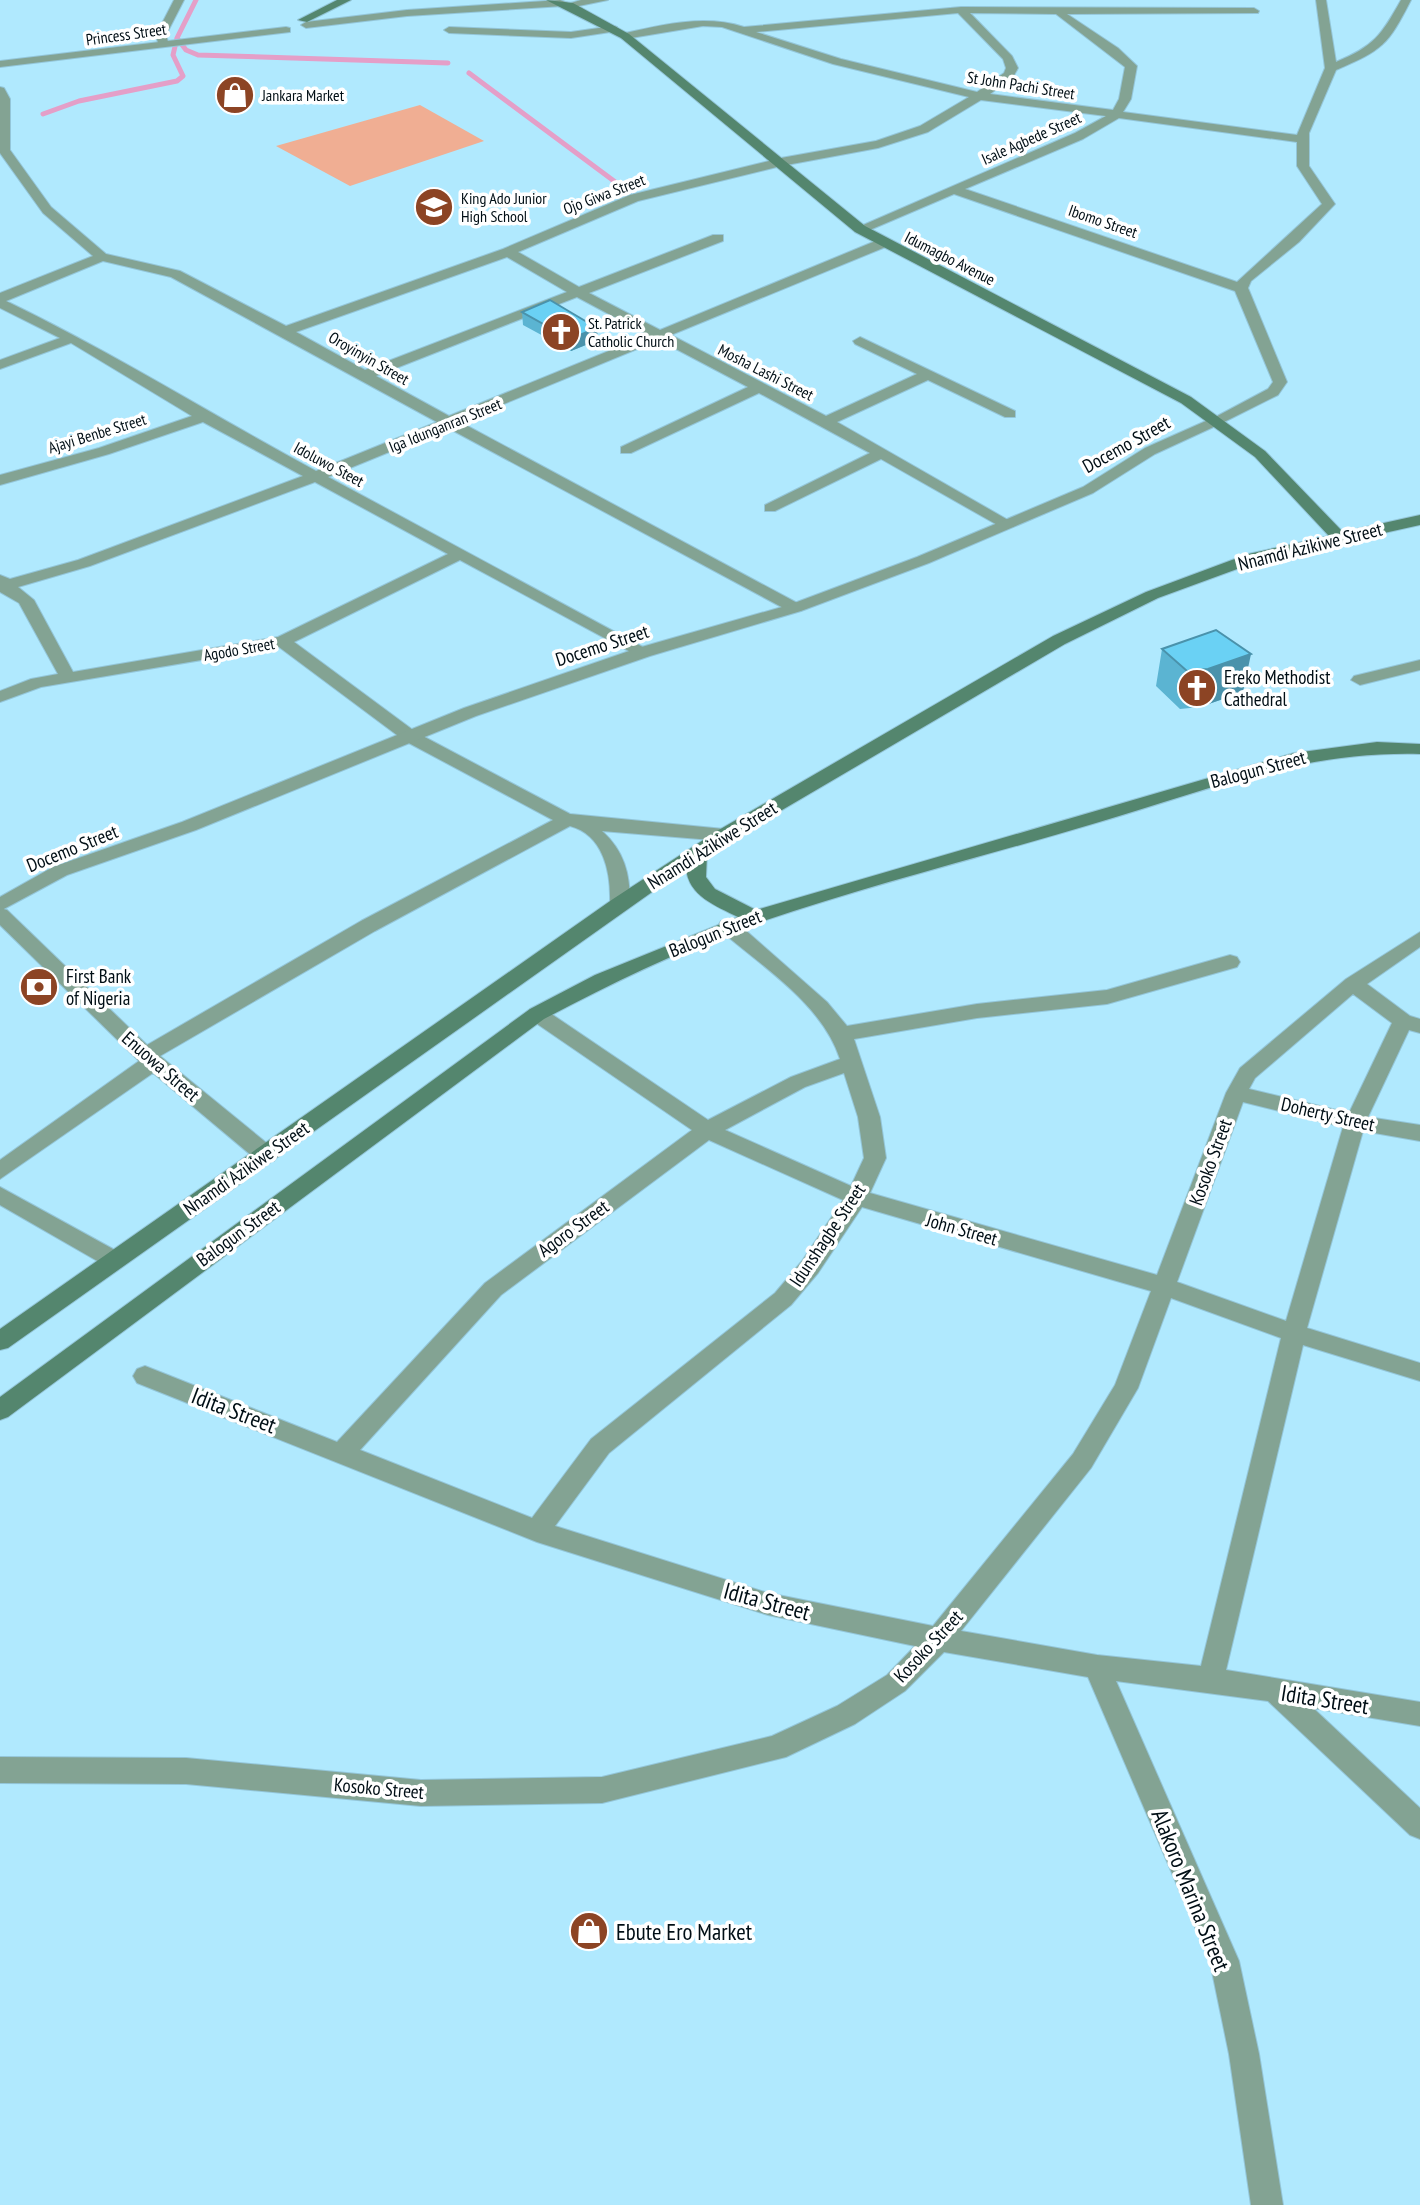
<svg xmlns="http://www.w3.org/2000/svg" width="1420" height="2205" font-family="'PT Sans Narrow',sans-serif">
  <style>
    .green { fill: #f0ae93 }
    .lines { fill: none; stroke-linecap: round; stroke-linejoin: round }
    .stream { stroke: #e49fc8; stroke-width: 5 }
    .minor-casing { stroke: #94c6d9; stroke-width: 2 }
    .tertiary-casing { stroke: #94c6d9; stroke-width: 2 }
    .secondary-casing { stroke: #94c6d9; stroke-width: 2 }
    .minor { fill: #83a393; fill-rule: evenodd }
    .tertiary { fill: #83a393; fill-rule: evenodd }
    .secondary { fill: #54866e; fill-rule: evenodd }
    .wall { fill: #5bb4d2 }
    .shaded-wall { fill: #4a92ab }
    .building { fill: #6ad1f4; stroke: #4a92ab; stroke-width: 2 }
    .labels { text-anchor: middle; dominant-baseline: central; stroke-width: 7; stroke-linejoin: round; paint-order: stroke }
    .far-street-label { font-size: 16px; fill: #000e15; stroke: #fff }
    .far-poi-label { font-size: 16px; fill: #000e15; stroke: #fff; text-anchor: start }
    .street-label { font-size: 19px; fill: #000e15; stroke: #fff }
    .poi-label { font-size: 19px; fill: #000e15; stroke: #fff; text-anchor: start }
    .near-street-label { font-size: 23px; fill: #000e15; stroke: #fff }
    .near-poi-label { font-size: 23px; fill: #000e15; stroke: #fff; text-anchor: start }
  </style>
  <rect width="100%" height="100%" fill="#b0e9fe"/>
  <!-- green -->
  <path class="green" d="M 420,105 L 484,141 L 350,186 L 276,146 Z"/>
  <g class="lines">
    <!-- stream -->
    <path class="stream" d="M 196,0 L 177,38 L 186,50 L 198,55 L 448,63
      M 469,73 L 622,187
      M 43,114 L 79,101 L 177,81 L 183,76 L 173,55 L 177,38"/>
    <!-- minor casing -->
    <g class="minor-casing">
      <path id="minor" d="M 174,0 L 184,0 L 166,35 L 169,45 L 159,47 L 156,35 Z
        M 581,0 L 608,0 L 569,8 L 564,5 Z
        M 1316,0 L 1326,0 L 1336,62 C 1374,46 1381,36 1401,0 L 1411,0 C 1388,45 1383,50 1336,70 L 1309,133 L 1309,166 L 1335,204 L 1299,242 L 1251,281 L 1248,288 L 1287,382 L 1278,395 L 1220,424 L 1215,425 L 1208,421 L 1268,389 L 1273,382 L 1235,291 L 954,194 L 865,232 L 854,229 L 1075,133 L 1106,116 L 981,100 L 928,132 L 878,148 L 781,166 L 638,201 L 518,252 L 579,287 L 713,235 L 723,235 L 723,241 L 589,293 L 660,330 L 878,240 L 888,240 L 888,246 L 671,335 L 826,416 L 917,374 L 855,344 L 853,341 L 860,337 L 1015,411 L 1015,417 L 1005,417 L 928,380 L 837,422 L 1015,524 L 1013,527 L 1001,527 L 881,459 L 775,511 L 765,511 L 765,505 L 870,453 L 759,393 L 631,453 L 621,453 L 621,447 L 748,387 L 659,340 L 460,422 L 801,605 L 801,611 L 789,611 L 448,428 L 328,477 L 652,652 L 644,657 L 638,656 L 460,560 L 294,642 L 417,733 L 570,814 L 724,829 L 733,835 L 724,841 L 602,831 C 624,851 630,873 630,903 L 620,909 L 610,903 C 611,873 604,835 570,826 L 375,931 L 160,1056 L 274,1149 L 277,1155 L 274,1161 L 258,1161 L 153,1073 L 0,1179 L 0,1160 L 139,1061 L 0,925 L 0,908 L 7,910 L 147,1045 L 361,921 L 553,820 L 405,741 L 279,647 L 41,687 L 0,702 L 0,691 L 31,679 L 58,674 L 19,603 L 0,592 L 0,575 L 10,579 L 78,560 L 303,476 L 203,422 L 109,454 L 0,485 L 0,475 L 99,448 L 192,416 L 71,343 L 0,369 L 0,360 L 60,338 L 0,308 L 0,293 L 93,256 L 43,213 L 0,153 L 0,87 L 4,88 L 10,99 L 10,150 L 51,207 L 106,254 L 180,271 L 286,326 L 503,249 L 630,195 L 781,158 L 876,141 L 920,126 L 969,97 L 833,64 L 722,27 L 703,26 L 625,39 L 621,38 L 621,34 C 661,25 704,14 744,27 L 961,7 L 1254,8 L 1259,11 L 1258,13 L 1067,14 L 1118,48 L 1137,66 L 1131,99 L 1123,112 L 1297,135 L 1325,68 ZM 958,13 L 1003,59 L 1006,68 L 1004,73 L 977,92 L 841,59 L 756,32 ZM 970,13 L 1056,14 L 1125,67 L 1119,99 L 1113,110 L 990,94 L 1013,77 L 1018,68 L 1012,56 ZM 1119,118 L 1297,142 L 1297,166 L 1322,204 L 1237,282 L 965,189 L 1083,139 ZM 507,257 L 567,292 L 365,370 L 296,332 ZM 103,261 L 171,277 L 437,422 L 316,471 C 212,415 112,352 6,301 ZM 577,297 L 648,335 L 449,416 L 376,376 ZM 315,482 L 448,554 L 278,637 L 73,672 L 34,600 L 18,587 L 90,566 Z
        M 613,26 L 617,27 L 617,31 L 571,38 L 449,33 L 444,30 L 449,27 L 571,32 Z
        M 1420,660 L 1420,670 L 1360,685 L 1351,680 L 1354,676 Z
        M 728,920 L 735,921 L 827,1002 L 847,1026 L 977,1004 L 1107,990 L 1230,955 L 1237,957 L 1240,962 L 1237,967 L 1107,1004 L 977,1018 L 854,1039 L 880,1117 L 886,1158 L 870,1193 L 1157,1275 L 1226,1093 L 1240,1068 L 1346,979 L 1420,932 L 1420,947 L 1367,984 L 1410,1016 L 1420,1019 L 1420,1033 L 1409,1030 L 1368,1117 L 1420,1125 L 1420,1141 L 1363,1131 L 1307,1328 L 1420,1363 L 1420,1381 L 1303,1345 L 1226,1670 L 1420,1702 L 1420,1726 L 1313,1708 L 1420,1808 L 1420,1839 L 1410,1835 L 1268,1701 L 1116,1681 L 1239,1961 L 1259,2054 L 1283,2205 L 1251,2205 L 1229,2054 L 1210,1962 L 1088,1677 L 944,1652 L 905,1691 L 855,1724 L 786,1757 L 602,1803 L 421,1806 L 186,1784 L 0,1783 L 0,1757 L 186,1758 L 421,1780 L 602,1777 L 772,1736 L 837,1706 L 887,1675 L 915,1646 L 768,1615 L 537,1542 L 137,1383 L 133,1376 L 137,1369 L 145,1366 L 337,1442 L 485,1283 L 692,1130 L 530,1019 L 527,1014 L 530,1009 L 544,1009 L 708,1120 L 791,1077 L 840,1059 C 822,1004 763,967 721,931 L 718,926 L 721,921 ZM 1353,994 L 1392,1023 L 1349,1113 L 1249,1089 L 1255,1078 ZM 844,1073 L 858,1117 L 864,1158 L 851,1186 L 725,1130 L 805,1087 ZM 1243,1102 L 1343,1127 L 1286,1321 L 1177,1282 ZM 709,1140 L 843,1200 L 802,1261 L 775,1293 L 591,1439 L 532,1518 L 360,1450 L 501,1295 ZM 862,1207 L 1151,1291 L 1115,1385 L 1073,1454 L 933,1626 L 768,1593 L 555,1526 L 609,1453 L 791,1305 L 818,1273 ZM 1171,1298 L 1281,1338 L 1201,1666 L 1097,1655 L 961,1631 L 1091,1468 L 1138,1388 Z
        M 0,1187 L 122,1254 L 125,1260 L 122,1266 L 114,1269 L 106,1266 L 0,1205 Z"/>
    </g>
    <!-- tertiary casing -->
    <g class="tertiary-casing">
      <path id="tertiary" d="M 560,0 L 568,3 L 563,6 L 407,16 L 306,28 L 301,25 L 306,22 L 407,10 Z
        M 286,27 L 290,28 L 290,32 L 0,67 L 0,61 Z
        M 1215,417 L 1222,421 L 1220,424 L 1155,454 L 1093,493 L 929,563 L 801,611 L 650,656 L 476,716 L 196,830 L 67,875 L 0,911 L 0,897 L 53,867 L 182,822 L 464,708 L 638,648 L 789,605 L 917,557 L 1083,487 L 1145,448 Z"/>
    </g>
    <!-- secondary casing -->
    <g class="secondary-casing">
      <path id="secondary" d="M 337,0 L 351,0 L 307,22 L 298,20 Z
        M 546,0 L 573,3 L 629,34 L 865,226 L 1191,397 L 1265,451 L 1343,532 L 1420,515 L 1420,525 L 1259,561 L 1158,598 L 1065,644 L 707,854 L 706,877 L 715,889 L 756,910 L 1294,753 L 1377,742 L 1420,744 L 1420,754 C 1300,751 1209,790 1096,823 C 979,858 861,887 746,927 C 676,952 610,984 544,1019 L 8,1417 L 0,1420 L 0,1397 L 530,1009 L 595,975 L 738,917 C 716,906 688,896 686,868 L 8,1348 L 0,1350 L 0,1329 L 613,899 L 717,831 L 1053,636 L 1146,592 L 1248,554 L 1329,536 L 1255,457 L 1181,403 L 855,232 L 621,38 Z"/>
    </g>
    <!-- minor -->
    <use href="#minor" class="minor"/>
    <!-- tertiary -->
    <use href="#tertiary" class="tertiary"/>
    <!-- secondary -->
    <use href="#secondary" class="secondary"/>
  </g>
  <!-- wall -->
  <path class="wall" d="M 522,312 L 598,340 L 571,351 L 523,325 Z
    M 1216,630 L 1243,692 L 1200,707 L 1180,709 L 1156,686 L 1162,649 Z"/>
  <!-- shaded-wall -->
  <path class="shaded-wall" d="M 597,328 L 598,340 L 571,351 L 570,339 Z
    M 1251,654 L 1243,692 L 1200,707 L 1208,669 Z"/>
  <!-- building -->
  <path class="building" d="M 550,300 L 597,328 L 570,339 L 522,312 Z
    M 1216,630 L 1251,654 L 1208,669 L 1187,671 L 1162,649 Z"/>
  <!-- icons -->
  <defs>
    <g id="shop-disc" transform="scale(2.0125)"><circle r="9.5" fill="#8c4424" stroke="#fff"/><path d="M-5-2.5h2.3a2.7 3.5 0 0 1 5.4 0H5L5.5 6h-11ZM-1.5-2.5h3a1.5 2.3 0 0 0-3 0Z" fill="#fff"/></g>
    <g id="school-disc" transform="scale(2.0125)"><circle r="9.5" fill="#8c4424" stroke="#fff"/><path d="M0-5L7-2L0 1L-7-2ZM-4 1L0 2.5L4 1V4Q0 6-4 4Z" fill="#fff"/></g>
    <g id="church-disc" transform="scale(2.0125)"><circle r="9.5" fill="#8c4424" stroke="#fff"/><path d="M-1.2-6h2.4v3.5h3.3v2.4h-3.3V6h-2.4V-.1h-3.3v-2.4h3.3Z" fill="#fff"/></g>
    <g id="bank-disc" transform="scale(2.0125)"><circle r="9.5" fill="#8c4424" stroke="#fff"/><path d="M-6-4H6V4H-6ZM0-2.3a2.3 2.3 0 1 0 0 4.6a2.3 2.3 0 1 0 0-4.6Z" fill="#fff"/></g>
  </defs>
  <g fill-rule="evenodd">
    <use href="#shop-disc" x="235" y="95"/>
    <use href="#school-disc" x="434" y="207"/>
    <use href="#church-disc" x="561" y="332"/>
    <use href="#church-disc" x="1197" y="688"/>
    <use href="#bank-disc" x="39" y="987"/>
    <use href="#shop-disc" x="589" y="1931"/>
  </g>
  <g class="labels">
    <!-- far-street labels -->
    <g class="far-street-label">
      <text transform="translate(126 34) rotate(-8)">Princess Street</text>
      <text transform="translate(1021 85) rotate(9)">St John Pachi Street</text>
      <text transform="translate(1031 138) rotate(-24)">Isale Agbede Street</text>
      <text transform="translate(604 194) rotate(-21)">Ojo Giwa Street</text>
      <text transform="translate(1103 221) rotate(19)">Ibomo Street</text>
      <text transform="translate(950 258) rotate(27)">Idumagbo Avenue</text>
      <text transform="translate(369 358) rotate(30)">Oroyinyin Street</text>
      <text transform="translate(766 372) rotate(27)">Mosha Lashi Street</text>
      <text transform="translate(445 425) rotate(-22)">Iga Idunganran Street</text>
      <text transform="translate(97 433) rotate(-17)">Ajayi Benbe Street</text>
      <text transform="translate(329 464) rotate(28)">Idoluwo Steet</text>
      <text transform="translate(239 649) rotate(-10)">Agodo Street</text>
    </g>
    <!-- far-poi labels -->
    <g class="far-poi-label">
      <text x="262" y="95">Jankara Market</text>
      <text x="461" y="198">King Ado Junior<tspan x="461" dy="18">High School</tspan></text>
      <text x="588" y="323">St. Patrick<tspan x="588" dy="18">Catholic Church</tspan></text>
    </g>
    <!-- street labels -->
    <g class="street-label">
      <text transform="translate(1126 444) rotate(-29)">Docemo Street</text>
      <text transform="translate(1310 546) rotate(-14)">Nnamdi Azikiwe Street</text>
      <text transform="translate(602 645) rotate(-18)">Docemo Street</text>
      <text transform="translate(1258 769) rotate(-15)">Balogun Street</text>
      <text transform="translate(712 845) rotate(-32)">Nnamdi Azikiwe Street</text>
      <text transform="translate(72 848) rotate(-22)">Docemo Street</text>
      <text transform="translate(715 933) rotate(-22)">Balogun Street</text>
      <text transform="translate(161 1066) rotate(41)">Enuowa Street</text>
      <text transform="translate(1328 1114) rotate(13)">Doherty Street</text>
      <text transform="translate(1210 1162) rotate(-70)">Kosoko Street</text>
      <text transform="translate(246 1168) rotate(-35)">Nnamdi Azikiwe Street</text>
      <text transform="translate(573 1228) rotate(-36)">Agoro Street</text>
      <text transform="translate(962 1229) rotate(16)">John Street</text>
      <text transform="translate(238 1233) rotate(-36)">Balogun Street</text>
      <text transform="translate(827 1235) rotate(-56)">Idunshagbe Street</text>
      <text transform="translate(928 1646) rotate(-47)">Kosoko Street</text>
      <text transform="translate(379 1788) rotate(5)">Kosoko Street</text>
    </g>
    <!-- poi labels -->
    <g class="poi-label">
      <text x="1224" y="677">Ereko Methodist<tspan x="1224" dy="22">Cathedral</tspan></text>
      <text x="66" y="976">First Bank<tspan x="66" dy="22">of Nigeria</tspan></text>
    </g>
    <!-- near-street labels -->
    <g class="near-street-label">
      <text transform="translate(234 1410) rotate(21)">Idita Street</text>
      <text transform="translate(767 1601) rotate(15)">Idita Street</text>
      <text transform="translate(1325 1699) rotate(9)">Idita Street</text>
      <text transform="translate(1191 1890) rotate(68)">Alakoro Marina Street</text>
    </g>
    <!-- near-poi labels -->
    <g class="near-poi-label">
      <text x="616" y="1931">Ebute Ero Market</text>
    </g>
  </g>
</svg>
